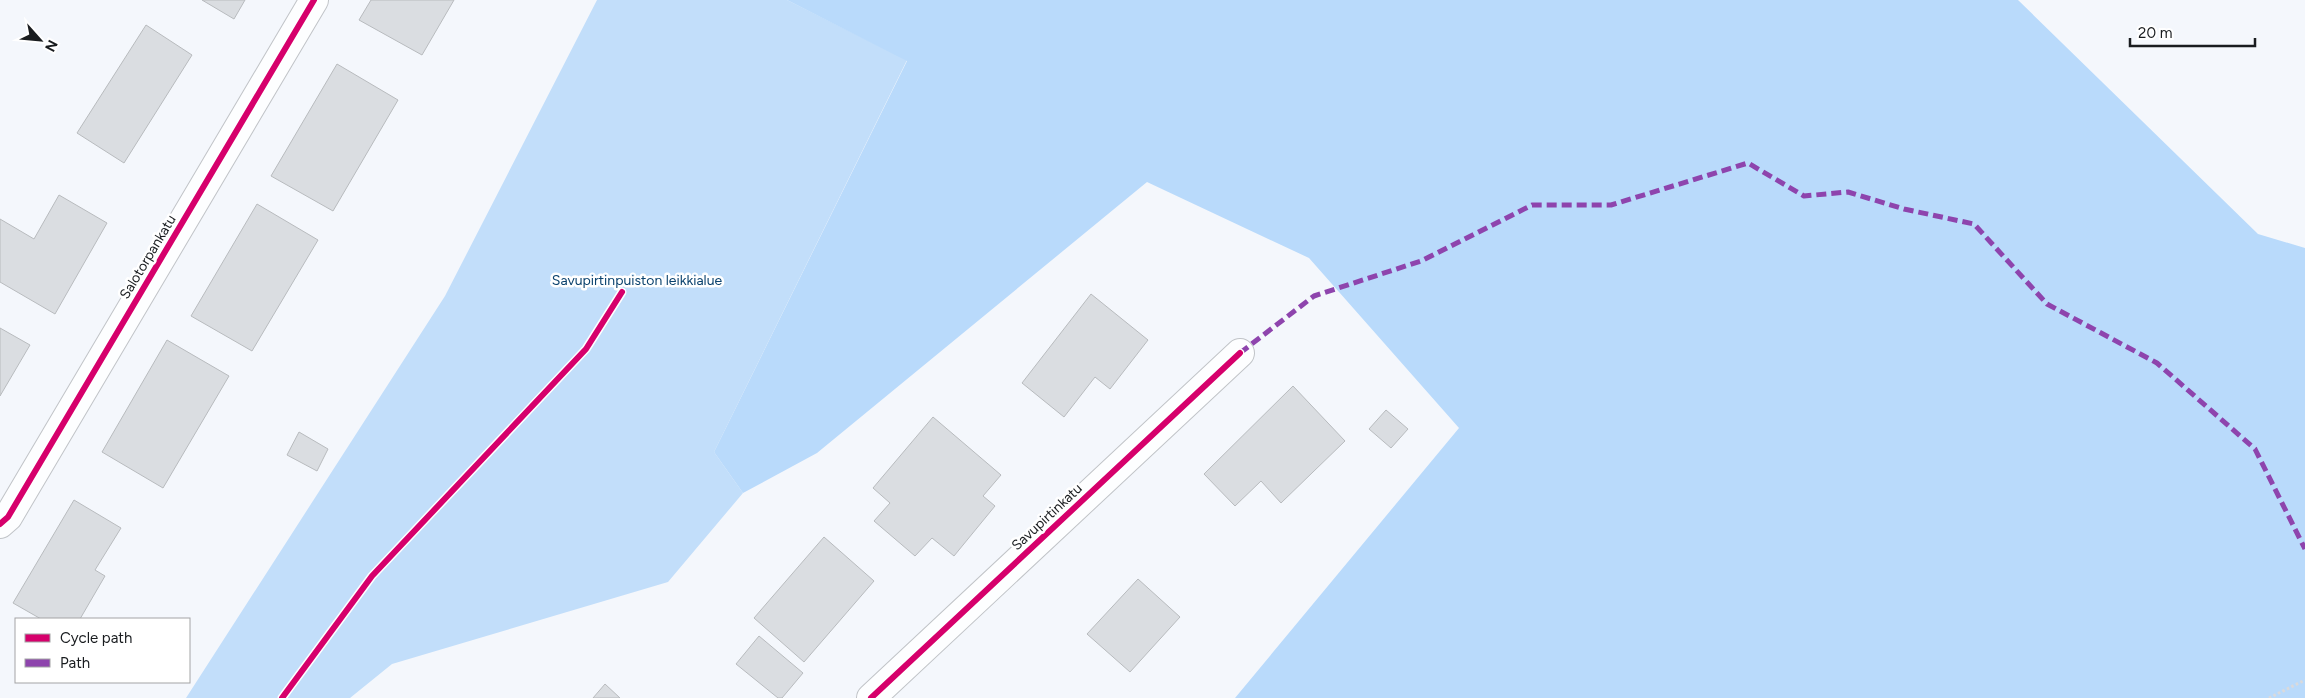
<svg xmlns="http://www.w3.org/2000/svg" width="2305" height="698" font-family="Figtree,sans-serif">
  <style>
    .green { fill: #c2defa }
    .forest { fill: #b9dafb }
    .building { fill: #dadde1; stroke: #b8bbbe }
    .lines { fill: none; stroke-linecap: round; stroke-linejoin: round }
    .street-casing { stroke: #c1c4c8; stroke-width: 30 }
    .path { stroke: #dadadc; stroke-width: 3; stroke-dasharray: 2.5 2.5; stroke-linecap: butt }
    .street { stroke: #fdfeff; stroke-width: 28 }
    .quiet { stroke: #8e44ad; stroke-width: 5; stroke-dasharray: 10 5; stroke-linecap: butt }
    .cycleway-casing { stroke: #fff; stroke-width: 9 }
    .cycleway { stroke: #d6006c; stroke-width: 6 }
    .labels { text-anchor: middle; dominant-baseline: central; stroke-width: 5; stroke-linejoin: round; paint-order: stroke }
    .street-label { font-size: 14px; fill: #191c1f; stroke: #fff }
    .park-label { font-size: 14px; fill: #09416d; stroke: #fff }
  </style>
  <rect width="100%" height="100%" fill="#f4f7fc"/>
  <!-- green -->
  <path class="green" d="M 597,0 L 787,0 L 907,60 L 714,452 L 743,493 L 668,582 L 392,664 L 350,698 L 186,698 L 445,296 Z"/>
  <!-- forest -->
  <path class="forest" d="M 787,0 L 2018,0 L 2258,234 L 2305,248 L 2305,698 L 1235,698 L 1459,428 L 1309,258 L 1147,182 L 817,453 L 743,493 L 714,452 L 907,61 Z"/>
  <!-- building -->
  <path class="building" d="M 202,0 L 245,0 L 234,19 Z
    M 371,0 L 454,0 L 422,55 L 359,20 Z
    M 146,25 L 192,55 L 124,163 L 77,133 Z
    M 337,64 L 398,100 L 333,211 L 271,176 Z
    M 59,195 L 107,223 L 55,314 L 0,282 L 0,219 L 34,239 Z
    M 257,204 L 318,240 L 252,351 L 191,316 Z
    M 1091,294 L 1148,340 L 1110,389 L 1095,377 L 1064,417 L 1022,383 Z
    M 0,328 L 30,345 L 0,396 Z
    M 167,340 L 229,376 L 163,488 L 102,452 Z
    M 1293,386 L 1345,441 L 1281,503 L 1261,481 L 1235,506 L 1204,474 Z
    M 1386,410 L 1408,429 L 1391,448 L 1369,429 Z
    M 933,417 L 1001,475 L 983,496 L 995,506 L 954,556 L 932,538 L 915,556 L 874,521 L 890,503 L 873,488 Z
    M 299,432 L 328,449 L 317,471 L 287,455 Z
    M 74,500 L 121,528 L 95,570 L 105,576 L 80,619 L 41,619 L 13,603 Z
    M 824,537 L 874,581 L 804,662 L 754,618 Z
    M 1138,579 L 1180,617 L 1130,672 L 1087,634 Z
    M 759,636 L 803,673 L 782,698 L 778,698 L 736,664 Z
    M 605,684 L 620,698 L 593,698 Z"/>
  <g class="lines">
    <!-- street casing -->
    <g class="street-casing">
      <path id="street" d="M 0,524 L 8,517 L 314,0
        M 871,698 L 1240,353"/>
    </g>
    <!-- path -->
    <path class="path" d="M 2269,698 L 2305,680"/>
    <!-- street -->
    <use href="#street" class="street"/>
    <!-- quiet -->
    <path class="quiet" d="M 1240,353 L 1314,296 L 1421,261 L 1532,205 L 1611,205 L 1748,163 L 1804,196 L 1848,192 L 1904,209 L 1974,224 L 2047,304 L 2157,363 L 2255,449 L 2305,549"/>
    <!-- cycleway casing -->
    <g class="cycleway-casing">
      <path id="cycleway" d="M 0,524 L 8,517 L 314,0
        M 282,698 L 372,576 L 586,349 L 622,292
        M 871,698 L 1240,353"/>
    </g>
    <!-- cycleway -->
    <use href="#cycleway" class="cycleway"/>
  </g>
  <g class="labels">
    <!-- street labels -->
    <g class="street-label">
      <text transform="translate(148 257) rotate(-59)">Salotorpankatu</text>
      <text transform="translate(1047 517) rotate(-43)">Savupirtinkatu</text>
    </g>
    <!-- park labels -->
    <g class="park-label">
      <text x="637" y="280">Savupirtinpuiston leikkialue</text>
    </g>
  </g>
  <!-- legend -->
  <rect x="15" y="618" width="175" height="65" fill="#ffffff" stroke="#a3a4a5"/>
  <rect x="25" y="634" width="25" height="8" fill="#d6006c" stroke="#a3a4a5"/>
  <text x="60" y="643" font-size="15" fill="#191c1f">Cycle path</text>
  <rect x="25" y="659" width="25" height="8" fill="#8e44ad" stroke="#a3a4a5"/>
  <text x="60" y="668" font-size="15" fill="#191c1f">Path</text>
  <!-- north arrow -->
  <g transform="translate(40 40) rotate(117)" stroke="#ffffff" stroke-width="4" paint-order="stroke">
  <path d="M0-4L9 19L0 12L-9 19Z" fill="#191c1f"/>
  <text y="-8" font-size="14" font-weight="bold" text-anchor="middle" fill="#191c1f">N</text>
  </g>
  <!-- scale -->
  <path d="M2130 38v8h125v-8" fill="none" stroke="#191c1f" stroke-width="2.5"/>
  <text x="2138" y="38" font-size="15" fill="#191c1f" stroke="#ffffff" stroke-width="4" paint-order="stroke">20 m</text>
</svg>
